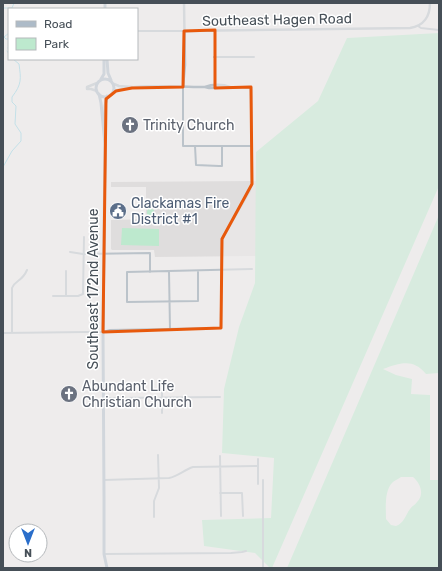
<svg xmlns="http://www.w3.org/2000/svg" width="442" height="571" font-family="Rubik,sans-serif">
  <style>
    .education { fill: #dfdddd }
    .green { fill: #bde9ce; fill-rule: evenodd }
    .lines { fill: none; stroke-linecap: round; stroke-linejoin: round }
    .stream { stroke: #8ed0e2; stroke-width: 1 }
    .minor { stroke: #bbc3ca; stroke-width: 2 }
    .tertiary { stroke: #bbc3ca; stroke-width: 2.5 }
    .primary { stroke: #adbbc8; stroke-width: 3 }
    .marked { fill: none; stroke: #e8590c; stroke-width: 3; stroke-linejoin: round }
    .labels { text-anchor: middle; dominant-baseline: central; stroke-width: 3; stroke-linejoin: round; paint-order: stroke }
    .street-label { font-size: 14px; fill: #464f57; stroke: #fff }
    .worship-label { font-size: 14px; fill: #5b616d; stroke: #fff; text-anchor: start }
    .service-label { font-size: 14px; fill: #4e5e75; stroke: #fff; text-anchor: start }
  </style>
  <rect width="100%" height="100%" fill="#eeecec"/>
  <!-- education -->
  <path class="education" d="M 256,181 L 256,256 L 155,257 L 154,250 L 112,250 L 111,249 L 111,220 L 146,219 L 146,187 L 111,187 L 111,182 Z"/>
  <!-- green -->
  <path class="green" d="M 439,33 L 439,186 L 272,568 L 270,568 L 255,553 L 204,546 L 202,520 L 271,518 L 274,458 L 222,453 L 224,389 L 239,327 L 255,283 L 256,152 L 318,101 L 347,38 Z
    M 149,208 L 154,210 L 154,215 L 158,219 L 155,223 L 149,222 L 147,221 L 147,211 Z
    M 439,215 L 439,373 L 426,374 C 413,358 400,363 383,369 L 396,375 L 412,379 L 411,394 L 430,395 L 430,480 L 439,480 L 439,568 L 287,568 ZM 401,477 L 413,477 C 420,483 425,494 417,502 C 415,505 412,506 410,509 C 405,516 404,523 396,526 L 391,525 L 386,519 C 386,508 384,490 393,482 C 395,480 399,479 401,477 Z
    M 122,228 L 159,229 L 159,246 L 121,245 Z"/>
  <g class="lines">
    <!-- stream -->
    <path class="stream" d="M 3,8 L 12,8 L 14,3
      M 9,10 L 9,11
      M 9,33 L 4,37 L 6,39 L 9,39
      M 8,48 L 9,45
      M 7,51 L 9,54
      M 3,167 L 12,151 L 21,141 L 21,133 L 15,124 L 16,106 L 12,102 L 12,97 C 22,84 21,79 19,64 L 13,59"/>
    <!-- minor -->
    <path class="minor" d="M 418,26 L 421,28 L 439,30
      M 215,30 L 215,85
      M 137,31 L 184,31
      M 214,57 L 254,57
      M 183,87 L 183,146 L 251,146
      M 195,146 L 196,165 L 219,166 L 222,166 L 222,146
      M 70,252 L 83,254 L 150,253 L 150,272
      M 66,271 L 66,296
      M 198,271 L 198,301 L 127,302 L 127,272 L 252,269
      M 169,272 L 170,329
      M 53,296 L 78,296 L 83,294 L 84,237
      M 3,333 L 87,332 L 103,332 L 110,330 L 221,328
      M 12,333 L 12,288 C 15,280 22,282 27,270
      M 162,384 L 162,413
      M 104,398 L 220,397
      M 220,456 L 221,516
      M 258,459 L 258,484
      M 104,480 L 169,478 C 178,476 184,470 193,467 L 258,466
      M 220,493 L 242,493 L 243,516
      M 154,517 L 154,501 L 159,488 L 158,455
      M 104,554 L 231,553 L 242,552 L 246,551
      M 263,568 L 263,480"/>
    <!-- tertiary -->
    <path class="tertiary" d="M 184,31 L 410,28 C 424,26 430,16 430,3
      M 114,84 L 119,86 L 132,87
      M 183,87 L 185,65 L 184,3
      M 205,87 C 212,84 223,84 230,87
      M 97,91 L 91,89 L 87,89 L 87,87 L 97,83
      M 113,92 C 131,83 183,87 205,87 L 209,88 L 251,87 L 252,184 L 249,192 L 222,239 L 221,328"/>
    <!-- primary -->
    <path class="primary" d="M 105,9 L 105,3
      M 107,59 L 108,73 L 111,80
      M96 88a9 9 0 1 1 18 0a9 9 0 1 1-18 0Z
      M 101,79 L 104,74 L 104,59
      M 99,94 L 101,103 L 105,144 L 103,332 L 104,496 L 104,554 L 107,568
      M 104,130 L 105,127 L 105,106 L 107,96"/>
  </g>
  <!-- marked area -->
  <path d="M0 0H442V571H0ZM 215,30 L 215,88 L 251,87 L 252,184 L 222,239 L 221,328 L 103,332 L 106,99 L 116,91 L 132,88 L 183,87 L 184,31 Z" fill="#eeecec" fill-opacity=".55" fill-rule="evenodd"/>
  <path class="marked" d="M 215,30 L 215,88 L 251,87 L 252,184 L 222,239 L 221,328 L 103,332 L 106,99 L 116,91 L 132,88 L 183,87 L 184,31 Z"/>
  <!-- icons -->
  <defs>
    <g id="church-disc" transform="scale(0.9)"><circle r="9.5" fill="#6b7280" stroke="#fff"/><path d="M-1.2-6h2.4v3.5h3.3v2.4h-3.3V6h-2.4V-.1h-3.3v-2.4h3.3Z" fill="#fff"/></g>
    <g id="civic-disc" transform="scale(0.9)"><circle r="9.5" fill="#5c6f8a" stroke="#fff"/><path d="M-.6-6.5H3V-4.5H.6V-3L4-1V1h2V6H-6V1h2V-1L-.6-3ZM-1.2 2.5V6h2.4V2.5Z" fill="#fff"/></g>
  </defs>
  <g fill-rule="evenodd">
    <use href="#church-disc" x="130" y="125"/>
    <use href="#civic-disc" x="118" y="211"/>
    <use href="#church-disc" x="69" y="394"/>
  </g>
  <g class="labels">
    <!-- street labels -->
    <g class="street-label">
      <text transform="translate(277 20) rotate(-1)">Southeast Hagen Road</text>
      <text transform="translate(93 289) rotate(-90)">Southeast 172nd Avenue</text>
    </g>
    <!-- worship labels -->
    <g class="worship-label">
      <text x="143" y="125">Trinity Church</text>
      <text x="82" y="386">Abundant Life<tspan x="82" dy="16">Christian Church</tspan></text>
    </g>
    <!-- service labels -->
    <g class="service-label">
      <text x="131" y="203">Clackamas Fire<tspan x="131" dy="16">District #1</tspan></text>
    </g>
  </g>
  <!-- border -->
  <rect width="442" height="571" fill="none" stroke="#464f57" stroke-width="8"/>
  <!-- legend -->
  <rect x="8" y="8" width="130" height="52" fill="#ffffff" stroke="#b5b9bc"/>
  <rect x="16" y="21" width="20" height="6" fill="#adbbc8" stroke="#b5b9bc"/>
  <text x="44" y="28" font-size="12" fill="#464f57">Road</text>
  <rect x="16" y="38" width="20" height="12" fill="#bde9ce" stroke="#b5b9bc"/>
  <text x="44" y="48" font-size="12" fill="#464f57">Park</text>
  <!-- north arrow -->
  <g transform="translate(28 543) rotate(180)"><circle r="19" fill="#ffffff" stroke="#b5b9bc"/>
  <path d="M0-3L7 15L0 10L-7 15Z" fill="#2a6eca"/>
  <text y="-6" font-size="11" font-weight="bold" text-anchor="middle" fill="#464f57">N</text>
  </g>
</svg>
